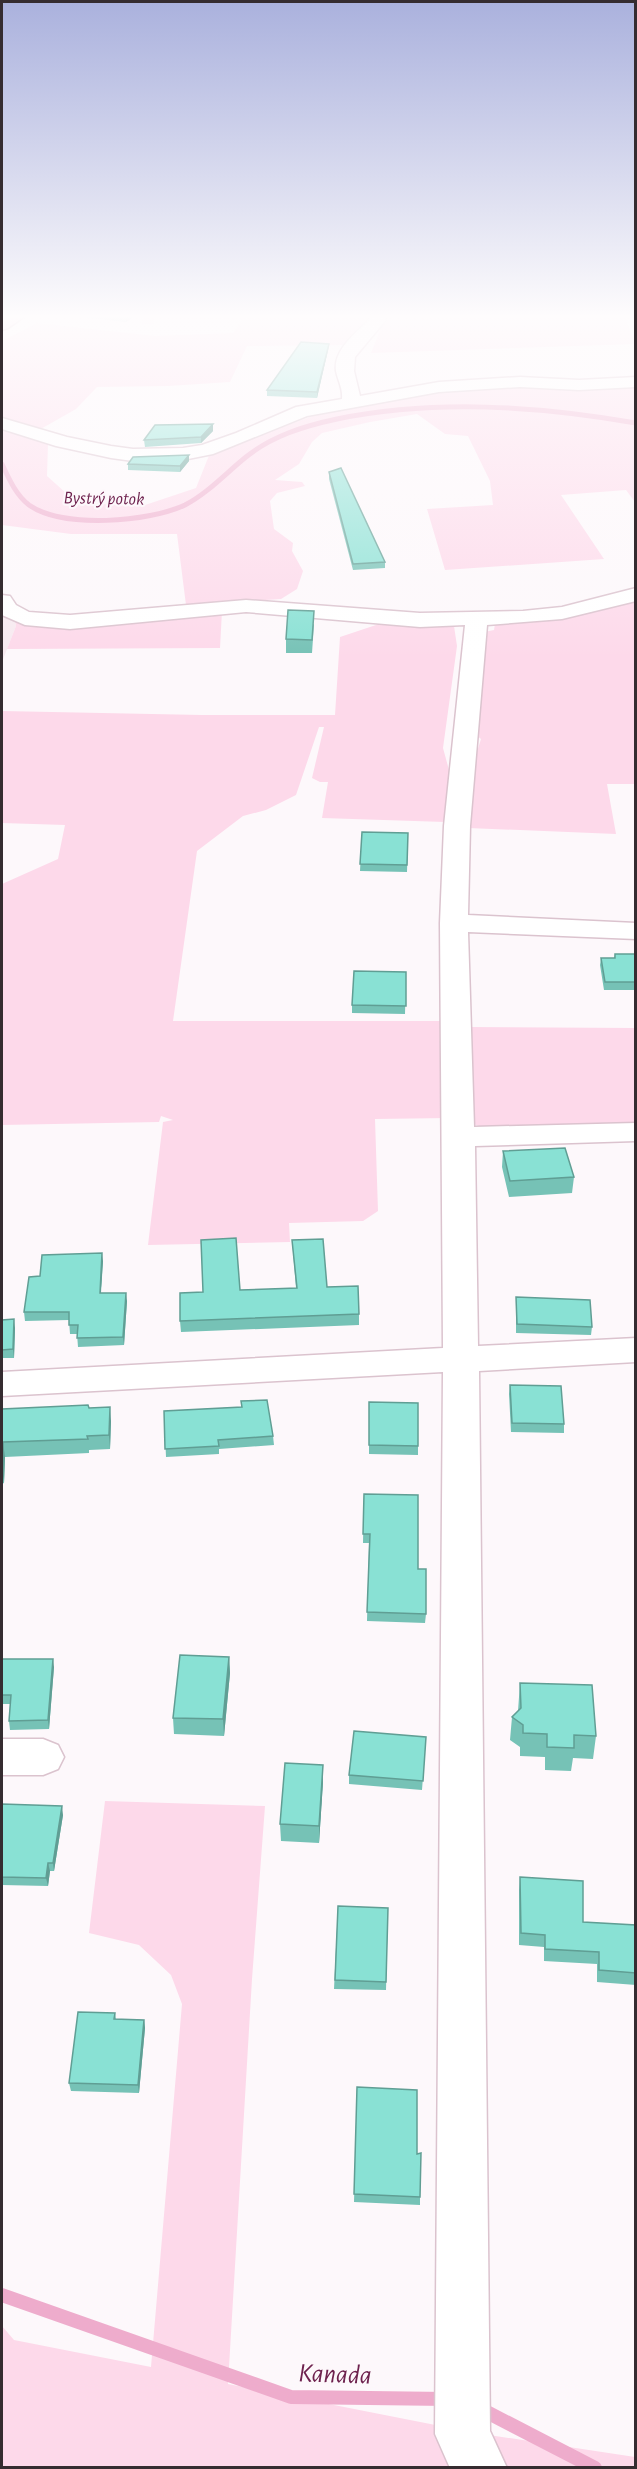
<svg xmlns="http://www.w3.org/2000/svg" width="637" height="2469" font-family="'Alegreya Sans',sans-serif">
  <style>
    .built { fill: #f7eaf0 }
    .green { fill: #fdd9ea }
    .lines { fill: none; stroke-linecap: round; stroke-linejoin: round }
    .stream-far1 { stroke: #eeaccc; stroke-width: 5 }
    .stream { stroke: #eeaccc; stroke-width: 14 }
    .minor-casing { stroke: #dbc3ce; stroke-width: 3 }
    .major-casing { stroke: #b67095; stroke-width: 3 }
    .minor { fill: #fff; fill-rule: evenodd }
    .major { fill: #fdbfe0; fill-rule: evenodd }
    .wall { fill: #76c2b6 }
    .shaded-wall { fill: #609e94 }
    .building { fill: #89e1d4; stroke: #609e94; stroke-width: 1.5 }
    .labels { text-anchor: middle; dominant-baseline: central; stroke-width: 4.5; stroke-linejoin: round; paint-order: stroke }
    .far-water-label { font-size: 18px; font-style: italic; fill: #6e224e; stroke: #fdf8fb }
    .near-water-label { font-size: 27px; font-style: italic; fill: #6e224e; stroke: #fdf8fb }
  </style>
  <rect width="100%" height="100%" fill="#fdf8fb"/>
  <!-- built -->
  <path class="built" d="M 2,612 L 15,621 L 16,626 L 2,662 Z"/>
  <!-- green -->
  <path class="green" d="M 140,314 L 369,314 L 367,323 L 357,329 L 347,345 L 247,346 L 230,382 L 168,386 L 97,387 L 76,409 L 39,430 L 2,417 L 2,341 L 37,323 L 155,336 L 233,333 L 242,320 L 154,318 L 154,324 L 142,324 Z
    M 500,314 L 624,314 L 635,344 L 371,353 L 384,320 L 501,317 Z
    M 522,385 L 635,385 L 635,502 L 626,490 L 561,495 L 604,559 L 445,570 L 427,509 L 493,505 L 490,481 L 468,436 L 445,434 L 417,414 L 370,422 L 322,433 L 312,442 L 299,464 L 275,480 L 302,482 L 305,486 L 277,493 L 270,501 L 274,529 L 293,543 L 292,551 L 303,571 L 297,589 L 281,599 L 186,605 L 177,534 L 71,534 L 2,525 L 2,430 L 48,444 L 47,476 L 76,502 L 115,505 L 142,506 L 196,488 L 210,453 L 321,413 L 460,388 Z
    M 635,597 L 635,784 L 607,784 L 616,834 L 468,828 L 473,765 L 481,739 L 476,735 L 484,632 L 494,630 L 495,624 Z
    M 222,611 L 220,648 L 7,649 L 16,626 L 15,621 L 31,625 Z
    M 382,623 L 448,623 L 454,626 L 457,646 L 443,748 L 449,770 L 445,822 L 322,818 L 328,782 L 320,782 L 312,778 L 324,727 L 319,727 L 296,795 L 266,810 L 243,816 L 197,851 L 173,1021 L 449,1021 L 449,1118 L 375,1119 L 378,1211 L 363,1221 L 289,1223 L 290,1242 L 148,1245 L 163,1122 L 173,1120 L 161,1116 L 159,1122 L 2,1125 L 2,884 L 58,859 L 65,825 L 2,823 L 2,711 L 202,715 L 335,715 L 340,637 Z
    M 468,1027 L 635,1028 L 635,1126 L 484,1128 L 471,1123 Z
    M 105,1801 L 265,1806 L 252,1979 L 228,2384 L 476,2433 L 635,2457 L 635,2467 L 2,2467 L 2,2326 L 14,2340 L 151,2367 L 182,2004 L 171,1975 L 139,1945 L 89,1933 Z"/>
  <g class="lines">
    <!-- stream-far1 -->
    <path class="stream-far1" d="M 2,464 C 9,479 16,495 29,505 C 63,529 149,522 185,505 C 208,493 226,473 246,457 C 272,436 304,426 337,419 C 436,399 537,406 636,423"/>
    <!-- stream -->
    <path class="stream" d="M 2,2295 L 291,2397 L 447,2399
      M 479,2408 L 595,2468"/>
    <!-- minor casing -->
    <g class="minor-casing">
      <path id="minor" d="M 369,314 L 385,314 L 385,321 L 355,357 L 354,371 L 360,396 L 439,382 L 520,377 L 579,380 L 636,377 L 636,387 L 579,390 L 520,387 L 439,392 L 307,416 L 213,454 L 183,460 L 133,461 L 111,458 L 56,446 L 2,429 L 2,418 L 67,437 L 111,446 L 133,449 L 183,448 L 202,445 L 236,433 L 296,407 L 342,399 C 343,388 338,381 336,371 C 333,350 356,333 369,320 Z
        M 636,588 L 636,601 L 562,619 L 487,625 L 470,826 L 468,915 L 636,923 L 636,939 L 468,932 L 474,1127 L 636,1123 L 636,1141 L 475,1146 L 478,1346 L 636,1338 L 636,1362 L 479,1371 L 490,2431 L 507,2468 L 450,2468 L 435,2434 L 443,1372 L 2,1396 L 2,1372 L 443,1348 L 440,923 L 444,826 L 465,625 L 420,627 L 246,612 L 70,629 L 25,625 L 2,615 L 2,595 L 10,596 L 16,605 L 29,612 L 70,615 L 246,600 L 420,613 L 523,611 L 562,607 Z
        M 2,1739 L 43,1739 L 58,1745 L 64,1757 L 58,1769 L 43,1775 L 2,1775 Z"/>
    </g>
    <!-- major casing -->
    <g class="major-casing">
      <path id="major" d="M 9,314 L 28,314 L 8,328 L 2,330 L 2,318 Z"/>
    </g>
    <!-- minor -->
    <use href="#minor" class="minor"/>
    <!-- major -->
    <use href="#major" class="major"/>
  </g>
  <!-- wall -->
  <path class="wall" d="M 81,314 L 136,314 L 126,322 L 81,317 Z
    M 329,344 L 328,350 L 317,398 L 267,396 L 267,390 Z
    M 213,424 L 213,431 L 201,443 L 145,447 L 144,440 Z
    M 189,461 L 180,472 L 128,470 L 128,464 Z
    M 329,472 L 385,562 L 385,568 L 353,570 L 329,479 Z
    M 314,624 L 312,653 L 286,653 L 286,639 Z
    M 362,832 L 408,833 L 407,872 L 360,871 Z
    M 615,954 L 636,954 L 636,990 L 604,990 L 600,965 L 601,958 L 614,958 Z
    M 406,972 L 405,1014 L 352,1013 L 352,1005 Z
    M 503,1151 L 574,1177 L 572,1193 L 509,1197 L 502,1167 Z
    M 292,1240 L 327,1287 L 359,1314 L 359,1325 L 181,1332 L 180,1321 L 240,1290 L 296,1288 Z
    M 103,1261 L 101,1293 L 127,1301 L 124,1345 L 78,1347 L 77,1334 L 70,1334 L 69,1320 L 25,1321 L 24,1312 L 40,1276 Z
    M 516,1297 L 592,1327 L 591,1335 L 516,1333 Z
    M 2,1320 L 15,1328 L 14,1358 L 2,1358 Z
    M 510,1385 L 564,1424 L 564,1433 L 511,1432 L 509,1394 Z
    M 241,1401 L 273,1436 L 274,1445 L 219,1449 L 219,1454 L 166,1457 L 164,1411 L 241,1407 Z
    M 369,1402 L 418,1446 L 418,1455 L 369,1454 Z
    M 89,1408 L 111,1421 L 110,1449 L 89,1450 L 89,1453 L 5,1457 L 4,1483 L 2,1484 L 2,1409 Z
    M 364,1494 L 418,1569 L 426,1614 L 425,1623 L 367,1621 L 369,1543 L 363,1543 Z
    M 229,1657 L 230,1673 L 224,1736 L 174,1734 L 173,1718 Z
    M 2,1659 L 54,1667 L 49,1729 L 10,1730 L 9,1721 L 10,1704 L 2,1704 Z
    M 520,1683 L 596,1736 L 593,1759 L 573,1758 L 571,1771 L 545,1770 L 545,1757 L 520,1756 L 520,1747 L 510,1740 L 512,1717 L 518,1711 Z
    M 426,1737 L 422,1790 L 349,1784 L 349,1775 Z
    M 323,1765 L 323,1782 L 319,1843 L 281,1841 L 280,1824 Z
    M 2,1804 L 63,1815 L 54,1871 L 50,1871 L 48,1886 L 2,1885 Z
    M 520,1877 L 583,1922 L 636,1925 L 636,1985 L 597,1982 L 597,1964 L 544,1961 L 544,1947 L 519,1945 L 519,1890 Z
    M 338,1906 L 388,1908 L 386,1990 L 334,1989 Z
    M 115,2013 L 116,2019 L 144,2020 L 145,2028 L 139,2093 L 71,2091 L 69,2083 Z
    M 357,2087 L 417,2154 L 420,2197 L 420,2205 L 354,2202 Z"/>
  <!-- shaded-wall -->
  <path class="shaded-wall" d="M 129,314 L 136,314 L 126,322 L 126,316 Z
    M 329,344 L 328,350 L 317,398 L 317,392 Z
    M 213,424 L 213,431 L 201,443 L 201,437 Z
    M 189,455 L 189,461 L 180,472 L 180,466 Z
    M 102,1253 L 103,1261 L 100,1302 L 100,1293 Z
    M 126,1293 L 127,1301 L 124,1345 L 123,1337 Z
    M 14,1319 L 15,1328 L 14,1358 L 13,1349 Z
    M 110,1407 L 111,1421 L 110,1449 L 109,1435 Z
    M 3,1442 L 5,1457 L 4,1483 L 2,1469 Z
    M 229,1657 L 230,1673 L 224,1736 L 223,1719 Z
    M 53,1659 L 54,1667 L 49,1729 L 48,1720 Z
    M 323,1765 L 323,1782 L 319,1843 L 319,1826 Z
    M 62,1806 L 63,1815 L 54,1871 L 53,1863 Z
    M 48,1863 L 50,1871 L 48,1886 L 46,1878 Z
    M 144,2020 L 145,2028 L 139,2093 L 138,2085 Z"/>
  <!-- building -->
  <path class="building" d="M 102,314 L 129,314 L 126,316 Z
    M 301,342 L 329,344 L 317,392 L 267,390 Z
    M 213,424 L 201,437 L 144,440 L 155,425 Z
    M 189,455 L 180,466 L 128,464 L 133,457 Z
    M 341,468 L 385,562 L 353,564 L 329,472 Z
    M 288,610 L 314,611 L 312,640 L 286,639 Z
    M 362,832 L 408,833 L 407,865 L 360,864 Z
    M 615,954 L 636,954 L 636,982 L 605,982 L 601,958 L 615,958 Z
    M 354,971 L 406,972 L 406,1006 L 352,1005 Z
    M 565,1148 L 574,1177 L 510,1181 L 503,1151 Z
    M 236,1238 L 240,1290 L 297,1288 L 292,1240 L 323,1239 L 327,1287 L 358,1286 L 359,1314 L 180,1321 L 180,1293 L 203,1292 L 201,1240 Z
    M 102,1253 L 100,1293 L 126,1293 L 123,1337 L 77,1338 L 78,1325 L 69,1325 L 69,1312 L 24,1312 L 29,1277 L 40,1276 L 42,1255 Z
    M 516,1297 L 590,1300 L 592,1327 L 517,1324 Z
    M 14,1319 L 13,1349 L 2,1350 L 2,1320 Z
    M 510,1385 L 561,1386 L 564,1424 L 512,1423 Z
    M 267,1400 L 273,1436 L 218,1440 L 219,1446 L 165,1449 L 164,1411 L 242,1407 L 241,1401 Z
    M 369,1402 L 418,1403 L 418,1446 L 369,1445 Z
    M 88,1405 L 89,1408 L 110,1407 L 109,1435 L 87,1436 L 88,1439 L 3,1442 L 2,1469 L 2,1409 Z
    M 364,1494 L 418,1495 L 418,1569 L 426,1569 L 426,1614 L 367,1612 L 370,1534 L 363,1534 Z
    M 180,1655 L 229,1657 L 223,1719 L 173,1718 Z
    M 2,1659 L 53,1659 L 48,1720 L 9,1721 L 11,1695 L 2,1695 Z
    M 520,1683 L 592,1685 L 596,1736 L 574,1735 L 574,1748 L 547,1747 L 547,1734 L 523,1733 L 523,1725 L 512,1717 L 521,1708 Z
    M 354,1731 L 426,1737 L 423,1781 L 349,1775 Z
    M 285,1763 L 323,1765 L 319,1826 L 280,1824 Z
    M 2,1804 L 62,1806 L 53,1863 L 48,1863 L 46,1878 L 2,1877 Z
    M 520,1877 L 583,1881 L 583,1922 L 636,1925 L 636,1973 L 599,1970 L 599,1952 L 545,1949 L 545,1935 L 521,1933 Z
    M 338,1906 L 388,1908 L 386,1982 L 335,1980 Z
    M 78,2012 L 115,2013 L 114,2019 L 144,2020 L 138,2085 L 69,2083 Z
    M 357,2087 L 417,2090 L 417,2154 L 421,2153 L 420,2197 L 354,2194 Z"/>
  <!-- sky -->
  <linearGradient id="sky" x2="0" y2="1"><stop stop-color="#aab1dd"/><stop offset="0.48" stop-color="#fefcfd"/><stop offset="1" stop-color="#fefcfd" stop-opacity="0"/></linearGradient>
  <rect width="637" height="659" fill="url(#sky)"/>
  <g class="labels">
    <!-- far-water labels -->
    <g class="far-water-label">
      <text transform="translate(104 499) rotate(1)">Bystrý potok</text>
    </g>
    <!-- near-water labels -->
    <g class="near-water-label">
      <text transform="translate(335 2374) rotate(2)">Kanada</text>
    </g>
  </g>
  <!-- border -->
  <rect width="637" height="2469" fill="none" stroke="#352c30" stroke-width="6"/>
</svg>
